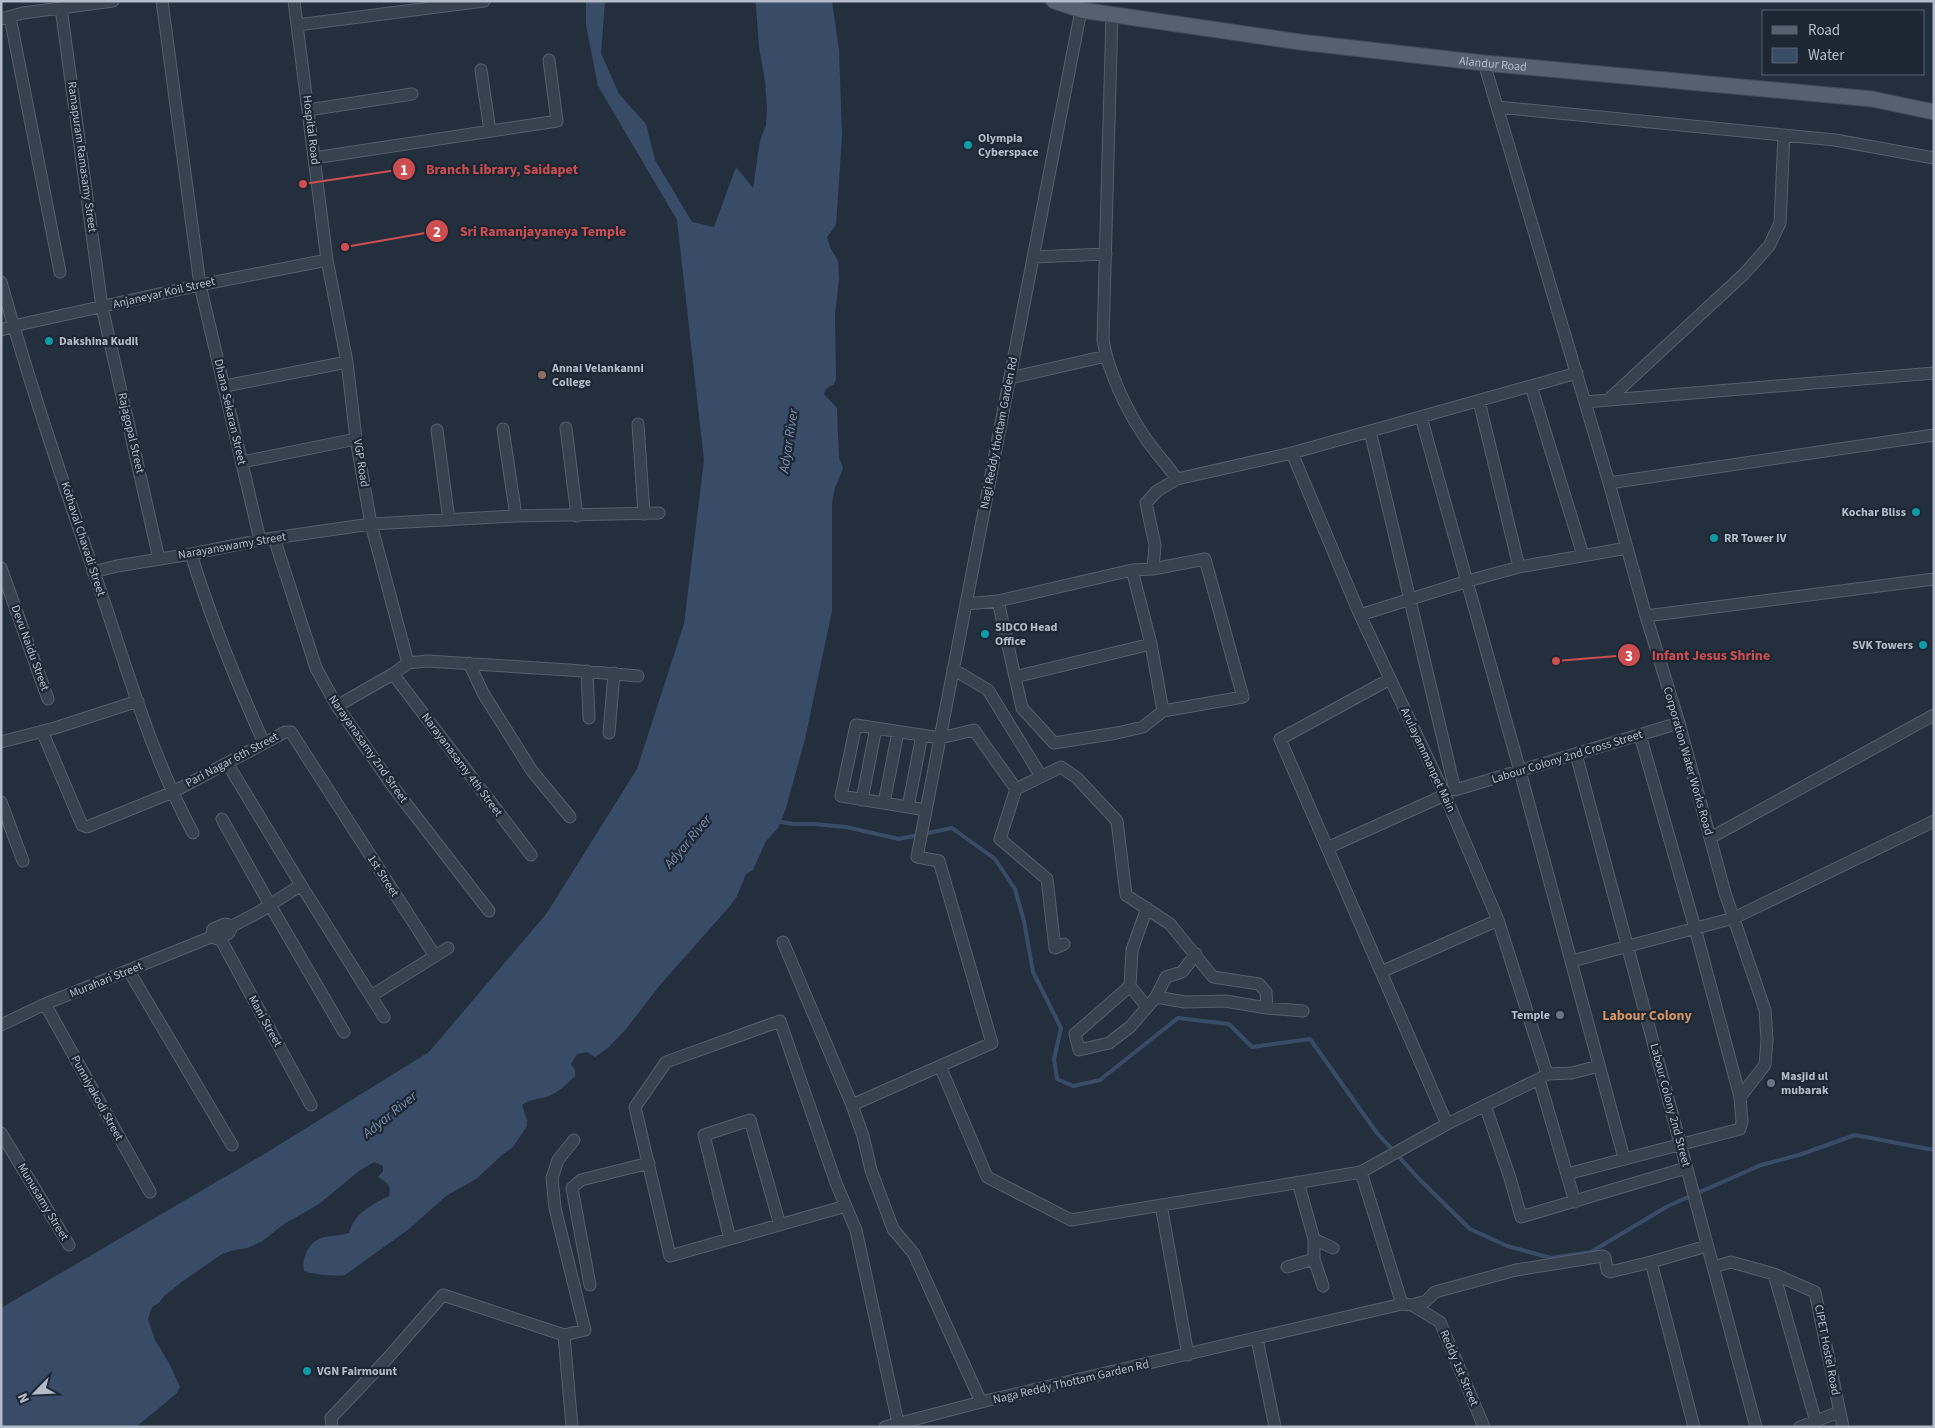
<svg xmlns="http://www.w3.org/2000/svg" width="1935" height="1428" font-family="'Source Sans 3',sans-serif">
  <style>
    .water { fill: #394c67 }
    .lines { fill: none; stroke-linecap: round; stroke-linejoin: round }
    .stream { stroke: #394c67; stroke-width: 4 }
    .minor-casing { stroke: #565f6c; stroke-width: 13 }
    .major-casing { stroke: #414a57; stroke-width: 17 }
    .minor { stroke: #38414e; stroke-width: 11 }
    .major { stroke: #56606e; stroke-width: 15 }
    .culture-dot { fill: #0f9aa8; stroke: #1d2633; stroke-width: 2 }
    .education-dot { fill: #8d6e63; stroke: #1d2633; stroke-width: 2 }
    .worship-dot { fill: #6b7280; stroke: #1d2633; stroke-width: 2 }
    .labels { text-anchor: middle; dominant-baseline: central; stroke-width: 4.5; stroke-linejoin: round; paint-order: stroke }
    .street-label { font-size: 12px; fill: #b4bcc9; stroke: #1d2633 }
    .poi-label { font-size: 12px; font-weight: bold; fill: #b4bcc9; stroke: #1d2633; text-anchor: start }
    .water-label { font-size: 14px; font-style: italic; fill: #7c92b1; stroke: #1d2633 }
    .neighbourhood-label { font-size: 14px; font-weight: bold; fill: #d59563; stroke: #1d2633 }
    .leader { fill: none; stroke: #ce4d50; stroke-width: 2 }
    .callout-dot { fill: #ce4d50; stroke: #1d2633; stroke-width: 2 }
    .mark-label { font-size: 15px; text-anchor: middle; font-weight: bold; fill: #fff }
    .callout-label { font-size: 14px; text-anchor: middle; font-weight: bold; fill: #ce4d50; stroke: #1d2633; stroke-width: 4.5; stroke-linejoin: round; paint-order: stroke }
  </style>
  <rect width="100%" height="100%" fill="#242f3e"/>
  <!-- water -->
  <path class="water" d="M 586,1 L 605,1 L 601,53 L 619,94 L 646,124 L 655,160 L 692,222 L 714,227 L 736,167 L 753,188 L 760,141 L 766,125 L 767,109 L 765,81 L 759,47 L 756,6 L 755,1 L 832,1 L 839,50 L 842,136 L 836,225 L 827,237 L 830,247 L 838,261 L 839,279 L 835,314 L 836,379 L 834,384 L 826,389 L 824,394 L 837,408 L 839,458 L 843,468 L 835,488 L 832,502 L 832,611 L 805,739 L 786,808 L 778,828 L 766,841 L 753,870 L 746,874 L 737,896 L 730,906 L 660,985 L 626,1029 L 609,1047 L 595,1057 L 587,1052 L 577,1054 L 571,1064 L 575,1070 L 575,1076 C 567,1084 560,1091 549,1096 C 539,1100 530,1098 522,1105 L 527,1120 L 527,1126 L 513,1147 L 502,1155 L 476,1179 L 446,1196 L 409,1229 L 345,1275 C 339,1277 309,1274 304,1271 C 301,1257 310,1240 325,1237 C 333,1235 340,1236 349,1233 C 355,1213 371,1205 389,1196 C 392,1186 387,1182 378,1177 L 383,1171 L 383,1166 L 374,1162 L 359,1171 L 319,1204 L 284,1224 L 261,1242 L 247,1248 L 234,1250 L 222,1254 L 183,1281 L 164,1296 L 159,1303 L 152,1307 L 148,1319 L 155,1340 L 169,1363 L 180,1387 L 177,1393 L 136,1427 L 1,1427 L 1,1308 L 266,1153 L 429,1052 L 547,913 L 637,769 L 684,624 L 704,460 L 677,220 L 598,86 L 586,25 Z"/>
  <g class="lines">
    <!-- stream -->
    <path class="stream" d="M 776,821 L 793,824 L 814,824 L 846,827 L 899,839 L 952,828 L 995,859 L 1015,889 L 1024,921 L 1033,972 L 1061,1028 L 1054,1059 L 1057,1079 L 1073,1086 L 1100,1080 L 1178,1018 L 1229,1024 L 1252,1047 L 1310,1039 L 1377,1133 L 1421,1181 L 1470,1229 L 1507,1246 L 1551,1258 L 1591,1252 L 1668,1206 L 1761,1165 L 1799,1155 L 1855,1135 L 1934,1150"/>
    <!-- minor casing -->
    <g class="minor-casing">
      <path id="minor" d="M 162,1 L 200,285 L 260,540
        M 294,1 L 327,260 L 347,362 L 356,439 L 371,524 L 408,663
        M 61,8 L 102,307 L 159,559
        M 1112,14 L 1103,340 C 1108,371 1126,409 1144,436 C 1154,451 1167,465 1177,479
        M 10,17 L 60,272
        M 1,19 L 23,13 L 113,1
        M 297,25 L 484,1
        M 1484,63 L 1609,483 L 1646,616 L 1679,723 L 1725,893 L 1765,1010 L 1767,1040 L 1765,1065 L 1740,1097
        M 481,70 L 490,131
        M 1497,107 L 1835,140 L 1934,158
        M 308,110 L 412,94
        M 314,158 L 557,121 L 549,60
        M 1033,257 L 1106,254
        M 1,282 C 32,392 69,500 106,607 C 131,683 155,763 193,833
        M 1,330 L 13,326 L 200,285 L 327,260
        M 1010,378 L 1106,356
        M 225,386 L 347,362
        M 1531,386 L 1583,555
        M 1608,400 L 1744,274 L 1769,246 L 1780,223 L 1784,135
        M 1479,401 L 1519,567
        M 1585,402 L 1934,373
        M 1421,417 L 1520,771 L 1624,1158
        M 638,424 L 644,514
        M 566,428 L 577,516
        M 503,429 L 516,516
        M 437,430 L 449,520
        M 1370,431 L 1455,790 L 1679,723
        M 1292,453 L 1360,615 L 1445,795 L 1498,920 L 1547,1074
        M 242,462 L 356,439
        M 1609,483 L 1934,435
        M 274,538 L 316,668 L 337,706 L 394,788 L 489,911
        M 191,554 C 211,619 236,681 264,743
        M 1,568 L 48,699
        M 1132,570 L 1151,644 L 1163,711 L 1243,697 L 1205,559 L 1153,569
        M 93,572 L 117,566 L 191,554 L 260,540 L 371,524 L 516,516 L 659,513
        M 998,601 L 1022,708 L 1054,743 L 1117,733 L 1143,727 L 1163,711
        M 966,604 L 998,601 L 1132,570 L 1153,569 L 1155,545 L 1146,503 L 1157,491 L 1177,479 L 1292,453 L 1577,373
        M 1360,615 L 1468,581 L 1519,567 L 1627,548
        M 1646,616 L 1934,579
        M 469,663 L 483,693 L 532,771 L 570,817
        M 953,669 L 988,690 L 1041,776
        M 587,671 L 589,718
        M 393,674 L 531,855
        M 1015,677 L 1151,644
        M 1390,679 L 1280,739 L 1447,1124
        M 337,706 L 393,674 L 408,663 L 427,661 L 569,670 L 638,676
        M 42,731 L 82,825 L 87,827 L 173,792 L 285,732 L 291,732 L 435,956 L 371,996
        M 609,733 L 614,673
        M 1,742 L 55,728 L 138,701
        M 1576,754 L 1756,1427
        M 227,763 L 301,885 L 384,1017
        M 862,800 L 876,728
        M 1,802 L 23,861
        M 884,803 L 898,732
        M 908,807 L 922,735
        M 926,810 L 841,796 L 856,725 L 940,738 L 974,730 L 1016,789
        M 222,819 L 270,905 L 344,1032
        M 1710,838 L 1934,715
        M 1327,848 L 1445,795
        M 211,937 L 213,929 L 225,924 L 232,926
        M 215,938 L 218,939 L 229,933 L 232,926 L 259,912 L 301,885
        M 220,938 L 311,1105
        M 783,942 L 852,1105 L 863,1136 L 871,1170 L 893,1229 L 914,1254 L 981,1402
        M 1064,944 L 1055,948 L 1047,879 L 1000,839 L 1016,789 L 1061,767 L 1077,778 L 1117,821 L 1126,895 L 1170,924 L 1213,977 L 1259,984 L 1266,992 L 1267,1008 L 1225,1001 L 1185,1002 L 1156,997 L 1130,1027 L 1109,1043 L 1079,1050 L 1075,1034 L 1130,986 L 1132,950 L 1147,908
        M 435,956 L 448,948
        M 1572,961 L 1734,918 L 1934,821
        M 129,971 L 232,1145
        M 1381,972 L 1498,920
        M 1130,986 L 1147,1007
        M 1156,997 L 1166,977 L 1182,972 L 1196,954
        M 45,1004 L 150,1192
        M 1267,1008 L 1303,1011
        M 1,1025 L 45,1004 L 211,937
        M 940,1066 L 987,1177 L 1071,1220 L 1361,1172
        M 1539,1079 L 1575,1202
        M 852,1105 L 992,1043 L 939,861 L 917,857 L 1081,10
        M 1485,1105 L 1510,1178 L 1521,1217 L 1686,1168
        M 1,1133 L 69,1245
        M 1567,1174 L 1740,1129 L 1742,1122 L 1740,1097 L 1695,928 L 1640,735
        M 1298,1182 L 1314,1239 L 1314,1259
        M 1161,1205 L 1188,1355
        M 846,1206 L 670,1256 L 635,1107 L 666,1062 L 780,1021 L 836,1183 L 856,1230 L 898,1423
        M 730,1239 L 704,1135 L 750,1120 L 780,1225
        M 1314,1239 L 1333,1248
        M 1651,1262 L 1694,1427
        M 1287,1267 L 1314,1259 L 1323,1286
        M 1713,1267 L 1731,1262 L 1774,1274 L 1815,1292 L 1843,1427
        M 1774,1274 L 1816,1422
        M 590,1285 L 572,1188 L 581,1180 L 649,1163
        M 1402,1304 L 1361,1172 L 1447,1124 L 1539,1079 L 1547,1074 L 1572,1073 L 1599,1066
        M 1412,1305 L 1426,1301 L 1435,1292 L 1516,1270 L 1603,1256 L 1605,1257 L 1607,1270 L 1610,1272 L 1651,1262 L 1707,1246
        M 564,1335 L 585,1330 L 555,1208 L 552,1178 L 558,1160 L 574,1140
        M 1257,1339 L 1275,1427
        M 332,1427 L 331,1418 L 387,1359 L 443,1295 L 564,1335 L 572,1427
        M 885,1427 L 981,1402 L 1402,1304 L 1412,1305 L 1440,1322 L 1484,1427
        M 1800,1427 L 1839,1412"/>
    </g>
    <!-- major casing -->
    <g class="major-casing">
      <g id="major">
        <path id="s1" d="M 1054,1 L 1081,10 L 1300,42 L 1484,63 L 1872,99 L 1934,112"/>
      </g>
    </g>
    <!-- minor -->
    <use href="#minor" class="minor"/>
    <!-- major -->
    <use href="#major" class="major"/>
  </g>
  <!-- markers -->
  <g class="culture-dot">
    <circle cx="968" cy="145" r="5"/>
    <circle cx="49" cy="341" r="5"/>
    <circle cx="1916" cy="512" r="5"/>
    <circle cx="1714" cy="538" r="5"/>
    <circle cx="985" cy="634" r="5"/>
    <circle cx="1923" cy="645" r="5"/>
    <circle cx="307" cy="1371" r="5"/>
  </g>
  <circle class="education-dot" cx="542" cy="375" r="5"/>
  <g class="worship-dot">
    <circle cx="1560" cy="1015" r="5"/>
    <circle cx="1771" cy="1083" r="5"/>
  </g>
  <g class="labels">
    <!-- street labels -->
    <g class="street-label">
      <text stroke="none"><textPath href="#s1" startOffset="444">Alandur Road</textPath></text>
      <text transform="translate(311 130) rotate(83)">Hospital Road</text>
      <text transform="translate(82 157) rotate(82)">Ramapuram Ramasamy Street</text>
      <text transform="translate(164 293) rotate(-13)">Anjaneyar Koil Street</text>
      <text transform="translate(230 412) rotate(77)">Dhana Sekaran Street</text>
      <text transform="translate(131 433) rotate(77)">Rajagopal Street</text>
      <text transform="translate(999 433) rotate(-79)">Nagi Reddy thottam Garden Rd</text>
      <text transform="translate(361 463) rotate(81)">VGP Road</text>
      <text transform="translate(83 539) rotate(72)">Kothaval Chavadi Street</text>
      <text transform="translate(232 546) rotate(-10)">Narayanswamy Street</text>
      <text transform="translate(30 648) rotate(70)">Devu Naidu Street</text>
      <text transform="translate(368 749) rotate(55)">Narayanasamy 2nd Street</text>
      <text transform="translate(1567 757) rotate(-17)">Labour Colony 2nd Cross Street</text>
      <text transform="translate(232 760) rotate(-28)">Pari Nagar 6th Street</text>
      <text transform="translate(1428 760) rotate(65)">Arulayammanpet Main</text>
      <text transform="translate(1688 761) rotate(74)">Corporation Water Works Road</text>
      <text transform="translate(462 765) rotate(53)">Narayanasamy 4th Street</text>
      <text transform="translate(383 876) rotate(57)">1st Street</text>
      <text transform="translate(106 980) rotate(-22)">Murahari Street</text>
      <text transform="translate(265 1021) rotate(61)">Mani Street</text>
      <text transform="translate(97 1098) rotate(61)">Punniyakodi Street</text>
      <text transform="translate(1670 1105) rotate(75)">Labour Colony 2nd Street</text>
      <text transform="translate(43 1202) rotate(59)">Munusamy Street</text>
      <text transform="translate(1827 1350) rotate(79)">CIPET Hostel Road</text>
      <text transform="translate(1459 1368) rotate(67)">Reddy 1st Street</text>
      <text transform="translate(1071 1382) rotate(-13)">Naga Reddy Thottam Garden Rd</text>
    </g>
    <!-- poi labels -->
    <g class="poi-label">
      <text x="978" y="138">Olympia<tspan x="978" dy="14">Cyberspace</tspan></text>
      <text x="59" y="341">Dakshina Kudil</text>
      <text x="552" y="368">Annai Velankanni<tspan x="552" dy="14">College</tspan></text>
      <text x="1906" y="512" text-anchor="end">Kochar Bliss</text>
      <text x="1724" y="538">RR Tower IV</text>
      <text x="995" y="627">SIDCO Head<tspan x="995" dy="14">Office</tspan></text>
      <text x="1913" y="645" text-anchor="end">SVK Towers</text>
      <text x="1550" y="1015" text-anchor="end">Temple</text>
      <text x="1781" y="1076">Masjid ul<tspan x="1781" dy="14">mubarak</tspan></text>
      <text x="317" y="1371">VGN Fairmount</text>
    </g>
    <!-- water labels -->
    <g class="water-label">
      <text transform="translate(789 441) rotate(-81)">Adyar River</text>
      <text transform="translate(688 842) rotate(-50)">Adyar River</text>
      <text transform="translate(390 1115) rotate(-39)">Adyar River</text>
    </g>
    <!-- neighbourhood labels -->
    <g class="neighbourhood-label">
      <text x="1647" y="1016">Labour Colony</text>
    </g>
  </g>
  <!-- callouts -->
  <path class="leader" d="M303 184L404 169M345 247L437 231M1556 661L1629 655"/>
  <g class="callout-dot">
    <circle cx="303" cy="184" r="5"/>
    <circle cx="345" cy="247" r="5"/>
    <circle cx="1556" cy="661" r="5"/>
    <circle cx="404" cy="169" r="12"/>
    <circle cx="437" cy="231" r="12"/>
    <circle cx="1629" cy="655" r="12"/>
  </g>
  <g class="mark-label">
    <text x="404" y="175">1</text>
    <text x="437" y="237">2</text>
    <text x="1629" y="661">3</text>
  </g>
  <g class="callout-label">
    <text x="502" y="174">Branch Library, Saidapet</text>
    <text x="543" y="236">Sri Ramanjayaneya Temple</text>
    <text x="1711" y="660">Infant Jesus Shrine</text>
  </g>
  <!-- border -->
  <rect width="1935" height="1428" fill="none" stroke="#b4bcc9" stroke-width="5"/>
  <!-- legend -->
  <rect x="1762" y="10" width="162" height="65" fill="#1d2633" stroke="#59626f"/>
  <rect x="1772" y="26" width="25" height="8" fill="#56606e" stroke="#59626f"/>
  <text x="1808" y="35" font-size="15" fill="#b4bcc9">Road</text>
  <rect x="1772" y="48" width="25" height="15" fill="#394c67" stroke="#59626f"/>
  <text x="1808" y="60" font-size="15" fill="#b4bcc9">Water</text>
  <!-- north arrow -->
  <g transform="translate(35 1393) rotate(246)" stroke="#1d2633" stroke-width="4" paint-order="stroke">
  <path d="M0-4L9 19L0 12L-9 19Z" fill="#b4bcc9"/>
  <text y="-8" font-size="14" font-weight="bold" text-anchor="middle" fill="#b4bcc9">N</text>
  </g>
</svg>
